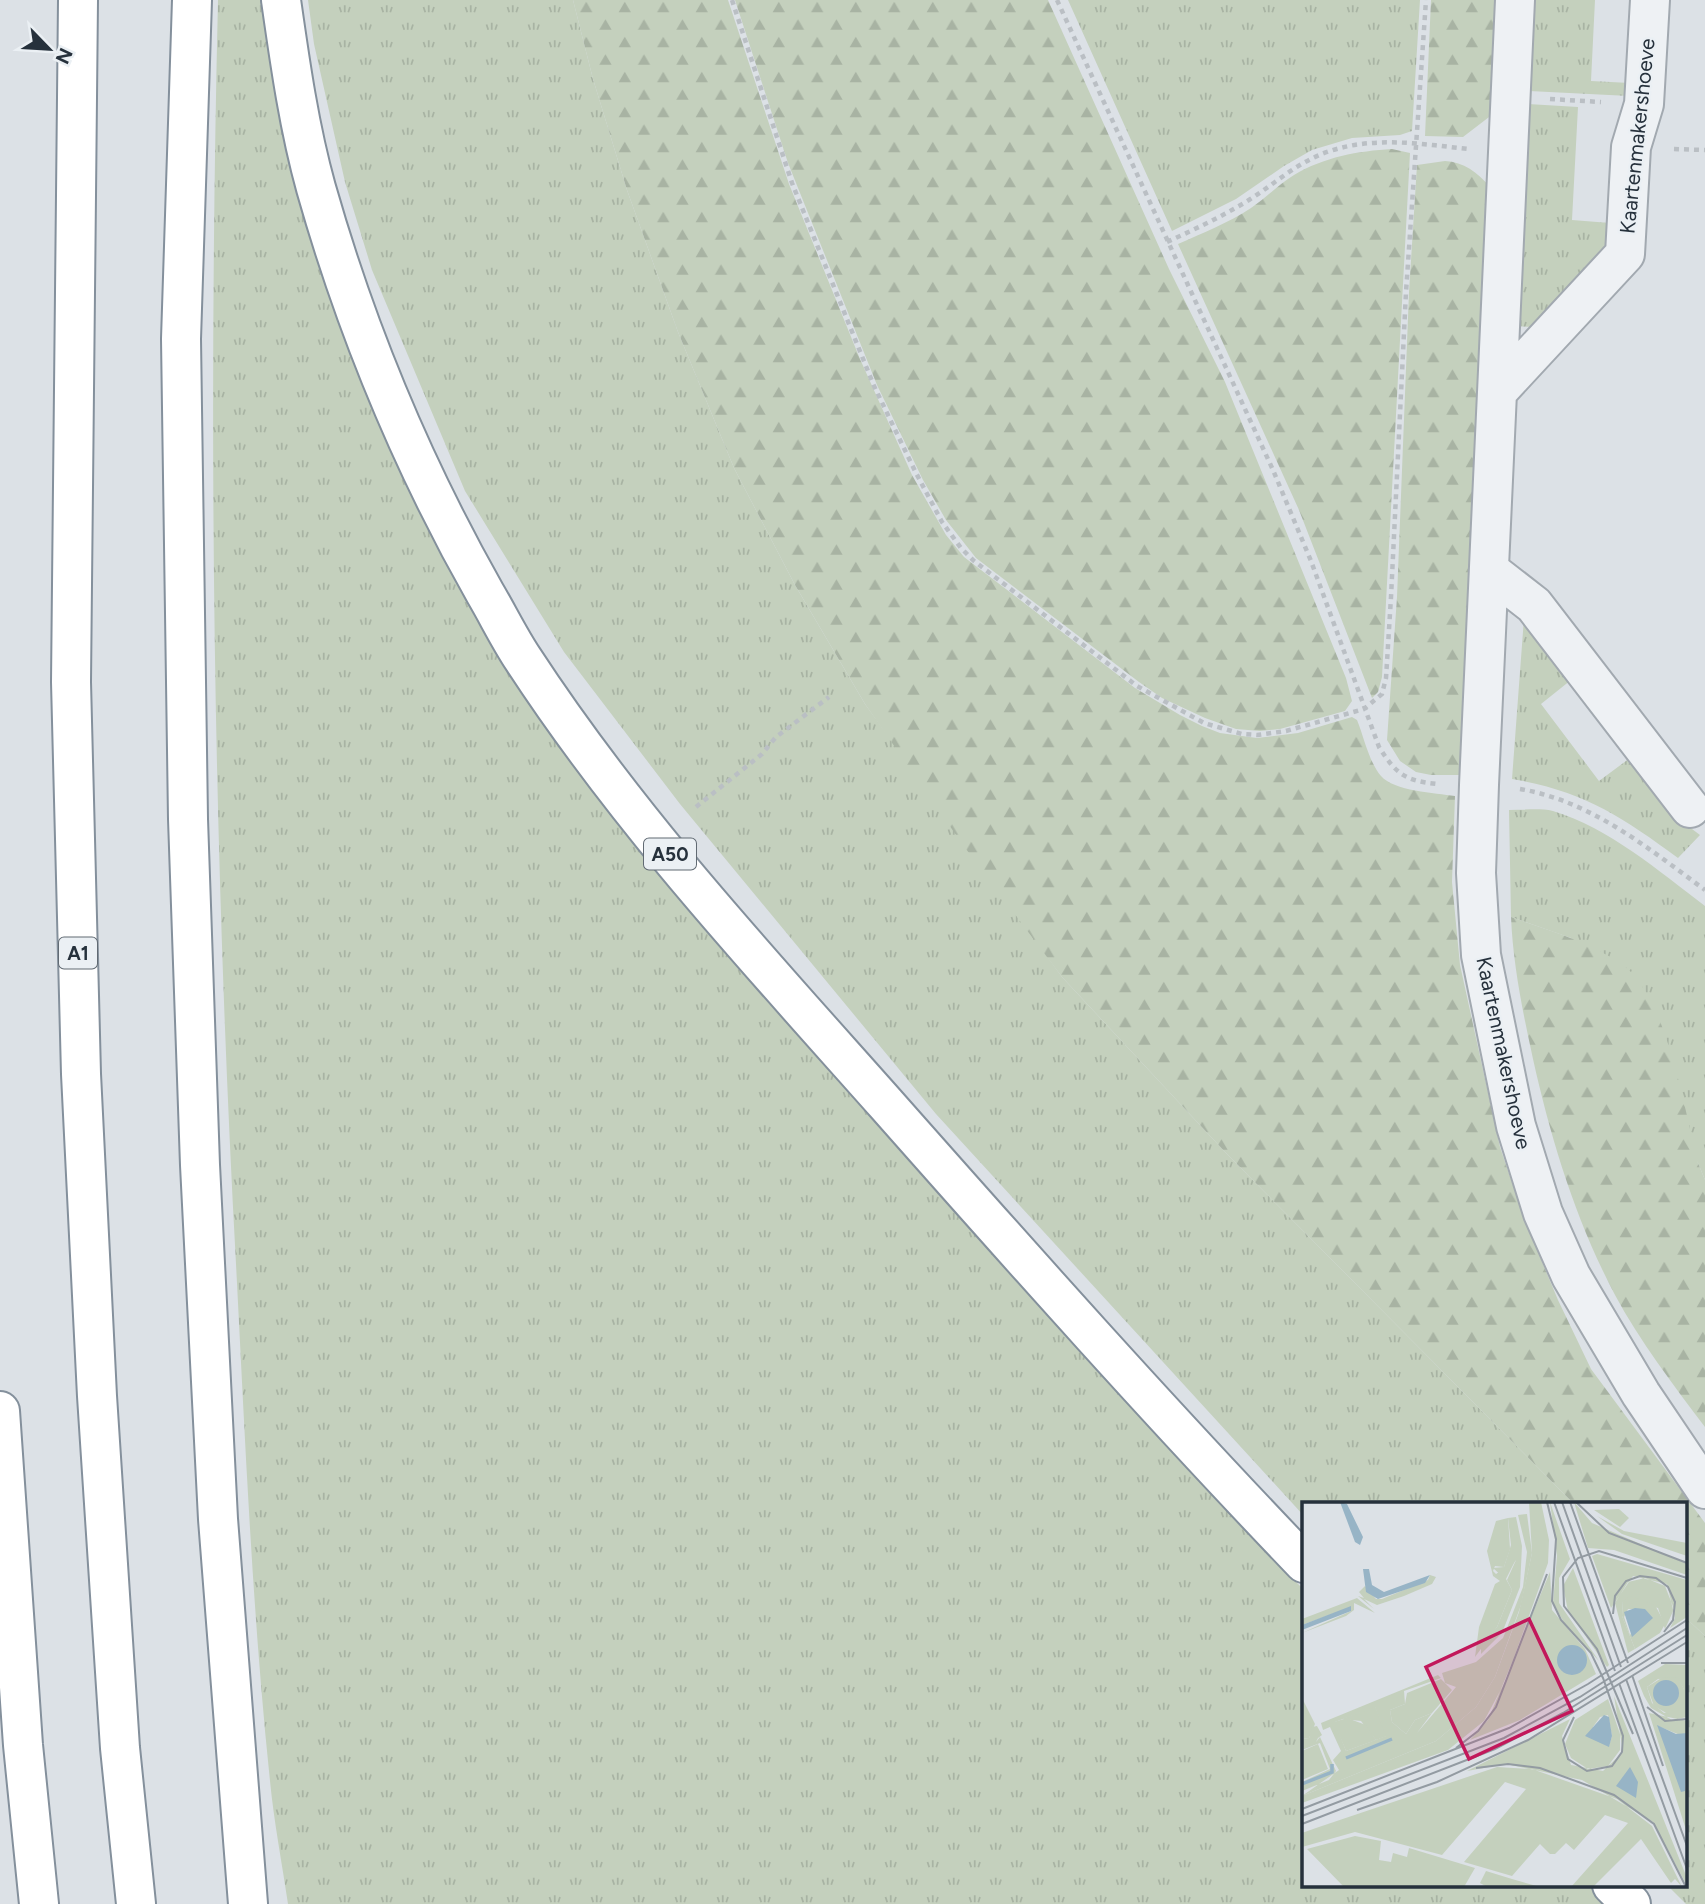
<svg xmlns="http://www.w3.org/2000/svg" width="1705" height="1904" font-family="Figtree,sans-serif">
  <style>
    .grass { fill: url(#grass-tufts) }
    .forest { fill: url(#forest-firs) }
    .lines { fill: none; stroke-linecap: round; stroke-linejoin: round }
    .minor-casing { stroke: #a2a9b0; stroke-width: 42 }
    .motorway-casing { stroke: #84909c; stroke-width: 42 }
    .path { stroke: #babfc4; stroke-width: 4.5; stroke-dasharray: 5 5; stroke-linecap: butt }
    .minor { stroke: #eef1f4; stroke-width: 38 }
    .motorway { stroke: #fff; stroke-width: 38 }
    .labels { text-anchor: middle; dominant-baseline: central; stroke-width: 5; stroke-linejoin: round; paint-order: stroke }
    .shield { fill: #ebf0f4; stroke: #616a73; stroke-width: 2 }
    .shield-label { font-size: 19px; font-weight: bold; fill: #26313c }
    .street-label { font-size: 21px; fill: #26313c; stroke: #ebf0f4 }
    .inset-river { fill: none; stroke: #97b4c6; stroke-width: 3.5 }
    .inset-road { fill: none; stroke: #939ba2; stroke-width: 2 }
    .view { fill: #c2185b; fill-opacity: 0.15; stroke: #c2185b; stroke-width: 3.5 }
    .inset-edge { fill: none; stroke: #26313c; stroke-width: 3.5 }
  </style>
  <defs>
    <pattern id="grass-tufts" width="24" height="20" patternUnits="userSpaceOnUse" patternTransform="scale(1.75)"><rect width="24" height="20" fill="#c4d0bd"/><path d="M3 7l-1-3M5 7V3M7 7l1-3M15 17l-1-3M17 17v-4M19 17l1-3" fill="none" stroke="#a8b3a3"/></pattern>
    <pattern id="forest-firs" width="22" height="20" patternUnits="userSpaceOnUse" patternTransform="scale(1.75)"><rect width="22" height="20" fill="#c4d0bd"/><path d="M5 1l3.5 6h-7zM16 11l3.5 6h-7z" fill="#a8b3a3"/></pattern>
  </defs>
  <rect width="100%" height="100%" fill="#dce1e6"/>
  <!-- grass -->
  <path class="grass" d="M 218,0 L 261,0 L 283,138 L 354,350 L 452,560 L 1061,1324 L 1223,1507 L 1304,1590 L 1304,1885 L 1590,1885 L 1608,1904 L 288,1904 C 282,1863 274,1822 270,1781 C 252,1609 245,1436 236,1264 C 213,843 208,422 218,0 Z
    M 308,0 L 573,0 L 593,79 L 627,190 L 678,332 L 734,468 L 795,585 L 865,704 L 1062,977 L 1226,1153 L 1573,1503 L 1304,1503 L 1304,1516 L 936,1114 L 680,804 L 564,652 L 465,491 L 372,270 L 345,182 L 314,44 Z
    M 1068,0 L 1420,0 L 1412,131 L 1400,135 L 1352,138 L 1312,150 L 1284,166 L 1236,199 L 1172,231 Z
    M 1533,0 L 1595,0 L 1591,81 L 1630,83 L 1629,96 L 1529,91 Z
    M 1528,104 L 1578,107 L 1572,220 L 1610,223 L 1609,246 L 1531,327 L 1517,326 Z
    M 1524,618 L 1571,680 L 1541,704 L 1599,781 L 1630,758 L 1688,826 L 1700,835 L 1678,858 C 1621,816 1583,791 1512,779 Z
    M 1509,810 C 1523,810 1540,808 1553,811 C 1609,828 1659,871 1705,906 L 1705,1180 L 1698,1163 L 1571,938 L 1511,917 Z
    M 1686,1618 L 1705,1636 L 1705,1904 L 1686,1904 L 1667,1885 L 1686,1885 Z"/>
  <!-- forest -->
  <path class="forest" d="M 573,0 L 728,0 L 789,184 L 860,359 L 912,475 L 946,535 L 964,557 L 1135,688 L 1180,715 L 1202,726 L 1220,733 L 1257,738 L 1298,733 L 1352,717 L 1357,720 C 1364,737 1369,762 1381,776 C 1394,791 1435,793 1455,796 L 1452,882 L 1460,965 L 1500,1147 L 1525,1221 L 1558,1300 L 1591,1369 L 1705,1523 L 1705,1636 L 1686,1618 L 1686,1503 L 1573,1503 L 1226,1153 L 1062,977 L 963,845 L 865,704 L 795,585 L 734,468 L 678,332 L 627,190 L 593,79 Z
    M 735,0 L 1048,0 L 1169,269 L 1225,382 L 1346,678 L 1352,701 L 1345,711 L 1280,729 L 1260,731 L 1236,729 L 1205,718 L 1162,698 L 1139,682 L 976,558 L 946,520 L 923,480 L 877,385 L 788,163 Z
    M 1431,0 L 1499,0 L 1493,114 L 1463,137 L 1425,136 Z
    M 1392,149 L 1410,153 L 1382,677 L 1378,692 L 1372,698 L 1299,510 L 1178,244 C 1203,233 1228,223 1251,208 C 1266,198 1278,185 1294,175 C 1324,157 1358,151 1392,149 Z
    M 1445,161 C 1464,162 1477,172 1490,187 L 1462,775 L 1431,775 L 1416,772 L 1400,761 L 1387,740 L 1397,597 L 1409,292 L 1417,165 Z
    M 1511,917 C 1548,930 1586,941 1619,962 C 1667,993 1684,1109 1698,1163 L 1705,1180 L 1705,1427 C 1674,1386 1639,1340 1615,1295 C 1576,1221 1551,1140 1533,1059 C 1523,1013 1513,965 1511,917 Z"/>
  <g class="lines">
    <!-- minor casing -->
    <g class="minor-casing">
      <path id="minor" d="M 1515,0 L 1479,785 L 1476,873 L 1481,955 L 1516,1126 L 1543,1213 L 1571,1276 L 1641,1394 L 1705,1489
        M 1498,391 L 1625,254 L 1631,147 L 1644,104 L 1650,0
        M 1489,570 L 1534,605 L 1690,808"/>
    </g>
    <!-- motorway casing -->
    <g class="motorway-casing">
      <path id="motorway" d="M 78,0 L 71,682 L 81,1074 L 97,1396 L 120,1748 L 136,1904
        M 192,0 L 181,339 L 188,819 L 200,1165 L 218,1519 L 248,1904
        M 281,0 C 290,63 299,127 316,188 C 356,329 413,466 485,593 C 498,615 509,638 523,659 C 628,820 759,961 886,1104 C 1023,1259 1161,1414 1304,1563
        M 0,1411 L 23,1745 L 39,1904
        M 1612,1885 L 1631,1904"/>
    </g>
    <!-- path -->
    <path class="path" d="M 732,0 L 792,183 L 874,386 L 916,473 L 942,522 L 961,548 L 974,561 L 1137,686 L 1204,723 L 1242,734 L 1257,735 L 1286,731 L 1364,709 L 1382,694 L 1386,678 L 1391,597 L 1406,292 L 1426,0
      M 1057,0 L 1273,470 L 1311,561 L 1379,747 C 1396,774 1405,781 1438,784
      M 1550,99 L 1601,102
      M 1674,149 L 1705,150
      M 1167,242 C 1193,230 1219,218 1244,203 C 1273,186 1296,162 1330,151 C 1375,136 1422,144 1468,149
      M 1520,789 C 1591,801 1648,848 1705,890
      M 696,807 L 762,754 L 776,737 L 829,697"/>
    <!-- minor -->
    <use href="#minor" class="minor"/>
    <!-- motorway -->
    <use href="#motorway" class="motorway"/>
  </g>
  <g class="labels">
    <!-- shield labels -->
    <g class="shield">
      <rect x="644" y="838.5" width="52" height="31" rx="5"/>
      <rect x="59" y="937.5" width="38" height="31" rx="5"/>
    </g>
    <g class="shield-label">
      <text x="670" y="854">A50</text>
      <text x="78" y="953">A1</text>
    </g>
    <!-- street labels -->
    <g class="street-label">
      <text transform="translate(1637 136) rotate(-84)">Kaartenmakershoeve</text>
      <text transform="translate(1504 1053) rotate(78)">Kaartenmakershoeve</text>
    </g>
  </g>
  <!-- overview -->
  <g transform="translate(1302 1502)">
    <rect width="385" height="385" fill="#dce1e6"/>
    <path d="M 227,0 L 239,0 L 247,38 L 246,61 L 204,178 L 182,219 L 146,248 L 0,301 L 0,294 L 134,239 L 174,205 L 193,175 L 217,110 L 230,51 ZM 248,0 L 268,57 L 257,76 L 257,101 L 297,159 L 264,124 L 251,101 L 255,54 ZM 272,0 L 290,21 L 385,62 L 385,73 L 312,48 L 286,46 ZM 317,7 L 327,16 L 318,25 L 292,8 ZM 206,16 L 208,47 L 202,65 L 193,64 L 191,69 L 194,72 L 213,59 L 204,77 L 210,88 L 195,125 L 173,155 L 177,125 L 193,82 L 198,79 L 191,74 L 185,49 L 194,19 ZM 295,52 L 385,78 L 385,115 L 368,126 L 373,116 L 365,82 L 331,74 L 309,106 L 290,54 ZM 271,66 L 307,163 L 305,165 L 266,109 L 261,84 ZM 248,70 L 250,108 L 283,147 L 294,172 L 218,218 L 168,238 L 186,218 ZM 128,73 L 134,75 L 130,82 L 102,94 L 75,103 L 62,97 L 72,107 L 56,94 L 62,96 L 57,90 L 63,84 L 74,97 L 80,97 L 126,78 ZM 343,76 L 363,84 L 372,107 L 363,127 L 356,106 L 321,99 L 320,114 L 333,147 L 326,151 L 313,101 L 326,80 ZM 55,96 L 73,111 L 52,101 L 52,108 L 44,114 L 0,131 L 49,109 L 49,105 L 0,123 L 0,117 ZM 363,162 L 385,163 L 385,215 L 370,218 L 349,206 L 342,194 L 336,179 ZM 375,176 L 382,187 L 368,210 L 362,211 L 350,201 L 345,185 L 356,177 ZM 139,177 L 150,188 L 130,211 L 113,218 L 104,232 L 90,220 L 88,208 L 103,202 L 105,191 ZM 312,194 L 385,376 L 385,384 L 351,320 L 280,278 L 204,262 L 165,269 L 268,217 L 260,234 L 269,263 L 301,269 L 321,250 ZM 0,196 L 13,222 L 7,236 L 0,237 ZM 306,197 L 318,232 L 318,248 L 306,264 L 286,267 L 269,256 L 263,242 L 273,218 ZM 306,213 L 310,234 L 307,244 L 291,225 L 298,215 ZM 73,204 L 85,234 L 74,238 L 59,219 L 40,217 ZM 347,211 L 385,219 L 385,231 L 378,233 L 356,224 L 383,289 L 385,277 L 385,331 ZM 195,265 L 230,267 L 315,297 L 350,324 L 380,385 L 373,377 L 369,381 L 339,337 L 291,385 L 269,385 L 326,321 L 303,313 L 272,348 L 264,341 L 253,352 L 248,352 L 238,342 L 210,374 L 162,360 L 224,287 L 203,280 L 140,353 L 53,330 L 0,345 L 0,331 L 14,326 ZM 53,334 L 79,339 L 77,358 L 89,360 L 91,351 L 105,355 L 107,346 L 173,366 L 162,385 L 42,385 L 5,347 ZM 184,369 L 210,377 L 238,385 L 185,385 L 178,381 Z" fill="#c4d0bd" fill-rule="evenodd"/>
    <path d="M 225,12 L 230,51 L 219,103 L 193,175 L 174,205 L 134,239 L 0,294 L 37,268 L 31,258 L 39,249 L 28,225 L 21,228 L 19,221 L 136,173 L 139,176 L 102,189 L 103,202 L 88,208 L 90,220 L 104,232 L 113,218 L 130,211 L 115,231 L 154,185 L 143,181 L 140,171 L 174,160 L 201,136 L 221,85 L 225,50 L 216,13 ZM 73,205 L 84,234 L 44,249 L 33,220 ZM 295,14 L 322,29 L 385,41 L 385,54 L 320,32 ZM 214,15 L 220,44 L 218,85 L 200,131 L 179,152 L 179,143 L 195,125 L 210,88 L 205,78 L 214,58 L 201,75 L 191,66 L 202,65 L 209,43 L 206,16 ZM 328,94 L 353,103 L 363,122 L 358,131 L 333,147 L 320,114 L 321,99 ZM 326,107 L 343,107 L 328,133 L 322,115 ZM 361,175 L 376,176 L 382,187 L 380,201 L 366,212 L 352,204 L 345,185 ZM 15,224 L 20,233 L 16,236 L 14,240 L 18,235 L 34,269 L 27,278 L 0,289 L 0,280 L 28,267 L 18,241 L 0,248 L 0,237 L 7,236 L 10,225 Z" fill="#c4d0bd" fill-rule="evenodd"/>
    <path d="M 45,216 L 64,223 L 74,238 L 44,249 L 32,220 ZM 16,242 L 26,267 L 0,278 L 0,249 Z" fill="#c4d0bd"/>
    <path d="M 38,0 L 45,2 L 61,35 L 58,43 L 53,40 ZM 67,67 L 70,83 L 82,90 L 128,73 L 123,81 L 76,97 L 64,90 L 61,67 ZM 49,104 L 49,109 L 0,128 L 0,123 ZM 333,106 L 343,107 L 351,116 L 330,135 L 322,110 ZM255 158a15 15 0 1 1 30 0a15 15 0 1 1-30 0ZM351 191a13 13 0 1 1 26 0a13 13 0 1 1-26 0ZM 302,213 L 307,215 L 310,234 L 307,245 L 283,234 ZM 355,223 L 374,232 L 385,231 L 383,289 L 379,290 ZM 328,265 L 336,280 L 334,296 L 314,284 Z" fill="#97b4c6"/>
    <path class="inset-river" d="M 44,256 L 90,237M 0,282 L 30,270 L 30,262"/>
    <path class="inset-road" d="M 245,0 L 254,37 L 250,99 L 259,118 L 289,151 L 301,176 L 321,234 L 320,250 L 310,264 L 285,269 L 266,257 L 261,238 L 272,215M 252,0 L 313,169M 260,0 L 319,165M 268,0 L 326,161M 274,0 L 307,31 L 385,61M 311,112 L 313,94 L 324,79 L 338,74 L 354,76 L 366,85 L 373,100 L 371,118 L 362,130M 359,161 L 385,161M 330,173 L 361,264M 324,177 L 385,344M 317,181 L 385,367M 345,205 L 363,219 L 385,217M 331,232 L 295,147 L 262,104 L 261,75 L 276,56 L 297,49 L 385,76M 154,246 L 176,229 L 194,205 L 245,72M 174,266 L 206,262 L 238,266 L 312,293 L 352,322 L 384,385M 0,307 L 207,226 L 286,182 L 385,118M 55,308 L 135,280 L 226,238 L 385,140M 0,314 L 202,236 L 278,195 L 385,126M 0,322 L 193,247 L 261,211 L 385,133"/>
    <path class="view" d="M 227,117 L 270,209 L 167,257 L 124,165 Z"/>
    <rect width="385" height="385" class="inset-edge"/>
  </g>
  <!-- north arrow -->
  <g transform="translate(49 49) rotate(115)" stroke="#ebf0f4" stroke-width="5" paint-order="stroke">
  <path d="M0-5L12 26L0 18L-12 26Z" fill="#26313c"/>
  <text y="-10" font-size="19" font-weight="bold" text-anchor="middle" fill="#26313c">N</text>
  </g>
</svg>
